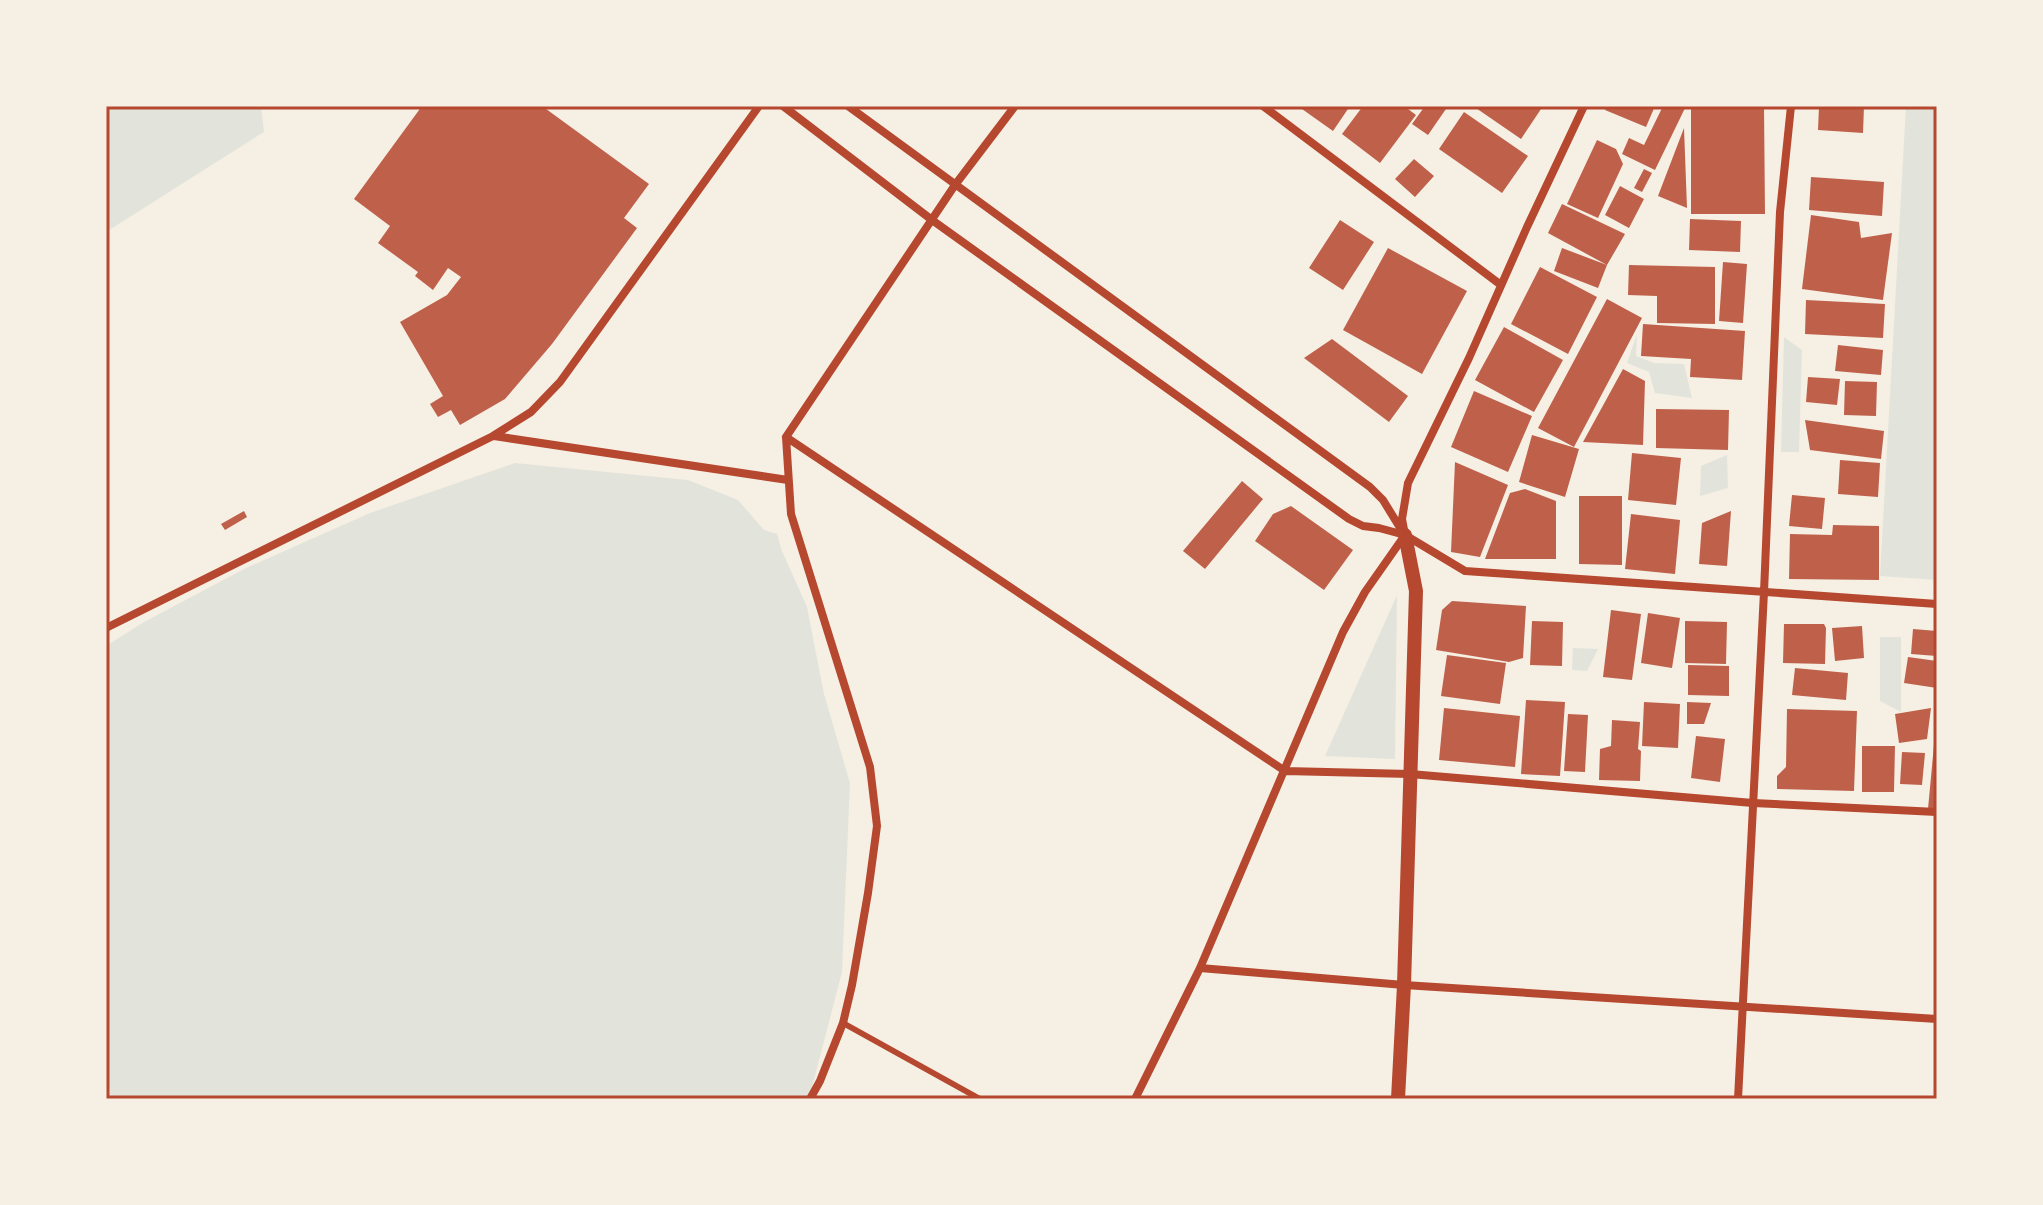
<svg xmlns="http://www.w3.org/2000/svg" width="2043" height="1205" font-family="'PT Serif',serif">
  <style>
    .green { fill: #e2e4dc }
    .building { fill: #bf614a }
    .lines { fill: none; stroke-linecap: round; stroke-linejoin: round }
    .service { stroke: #b5482f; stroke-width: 6 }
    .minor { stroke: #b5482f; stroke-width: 8 }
    .tertiary { stroke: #b5482f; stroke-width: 14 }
    .neatline { fill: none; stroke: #b5482f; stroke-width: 3 }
  </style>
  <rect width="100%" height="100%" fill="#f6efe4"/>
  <!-- green -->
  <path class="green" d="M 106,106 L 261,106 L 264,132 L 106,232 Z
    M 1906,106 L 1937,106 L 1937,580 L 1880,576 Z
    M 1637,334 L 1636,356 L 1654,363 L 1684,364 L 1692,398 L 1655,393 L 1649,372 L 1627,363 Z
    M 1784,337 L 1802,350 L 1799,452 L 1781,452 Z
    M 1727,455 L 1728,488 L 1700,496 L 1701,466 Z
    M 515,463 L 688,480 L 738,500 L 764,530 L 777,534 L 782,551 L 807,607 L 824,694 L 850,783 L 842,972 L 809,1099 L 106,1099 L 106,646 L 144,622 L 246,568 L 370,513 Z
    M 1397,595 L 1395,759 L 1325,756 Z
    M 1880,637 L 1901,637 L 1901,712 L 1880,701 Z
    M 1573,648 L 1598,649 L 1587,671 L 1572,670 Z"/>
  <!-- building -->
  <path class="building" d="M 422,106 L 542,106 L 649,184 L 624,218 L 637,228 L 552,344 L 505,399 L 460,425 L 451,410 L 438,417 L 430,404 L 443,396 L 400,322 L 447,295 L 461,277 L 448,268 L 433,290 L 415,276 L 418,272 L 378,243 L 390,226 L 354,199 Z
    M 1304,106 L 1350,106 L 1333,131 L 1302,109 Z
    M 1363,106 L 1404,106 L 1416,115 L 1380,163 L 1342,134 Z
    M 1425,106 L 1448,106 L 1428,135 L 1412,124 Z
    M 1473,106 L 1543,106 L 1521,139 Z
    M 1607,106 L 1655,106 L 1646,127 L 1605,110 Z
    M 1663,106 L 1686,106 L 1655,170 L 1622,154 L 1629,138 L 1644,145 Z
    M 1691,106 L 1764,106 L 1765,214 L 1691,214 Z
    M 1819,106 L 1864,106 L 1863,133 L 1818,130 Z
    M 1464,112 L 1528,156 L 1502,193 L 1439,149 Z
    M 1684,128 L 1687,208 L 1658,196 Z
    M 1597,140 L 1616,149 L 1623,164 L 1598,218 L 1567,204 Z
    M 1414,159 L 1434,176 L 1415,197 L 1395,179 Z
    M 1644,169 L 1652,173 L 1642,192 L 1634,188 Z
    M 1811,177 L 1884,182 L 1882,216 L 1809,210 Z
    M 1620,186 L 1644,199 L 1629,228 L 1605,215 Z
    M 1562,204 L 1625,234 L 1607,265 L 1548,233 Z
    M 1811,215 L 1859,222 L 1861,238 L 1892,233 L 1883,300 L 1802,289 Z
    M 1690,219 L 1741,221 L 1740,252 L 1689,250 Z
    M 1340,220 L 1374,242 L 1343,290 L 1309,268 Z
    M 1388,248 L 1467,291 L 1422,374 L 1343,330 Z
    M 1562,248 L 1607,265 L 1598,288 L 1554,271 Z
    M 1723,262 L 1747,264 L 1743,323 L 1719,321 Z
    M 1629,265 L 1715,267 L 1715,324 L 1657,323 L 1657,296 L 1628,295 Z
    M 1540,267 L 1597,297 L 1568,354 L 1511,324 Z
    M 1607,299 L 1642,318 L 1574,447 L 1538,428 Z
    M 1806,300 L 1885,304 L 1883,338 L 1805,334 Z
    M 1643,324 L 1745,331 L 1742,380 L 1690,377 L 1691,359 L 1641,356 Z
    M 1504,327 L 1563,360 L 1534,412 L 1475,380 Z
    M 1332,339 L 1408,396 L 1389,422 L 1304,358 Z
    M 1838,345 L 1883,350 L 1881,375 L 1835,371 Z
    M 1623,369 L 1645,381 L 1643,445 L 1583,442 Z
    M 1808,377 L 1840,379 L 1837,405 L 1806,402 Z
    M 1845,381 L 1877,382 L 1876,416 L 1844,415 Z
    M 1474,391 L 1532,416 L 1508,472 L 1451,447 Z
    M 1656,409 L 1729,410 L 1728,450 L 1656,448 Z
    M 1805,420 L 1884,431 L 1881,459 L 1810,450 Z
    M 1532,435 L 1579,449 L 1565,497 L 1519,482 Z
    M 1632,453 L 1681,458 L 1676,505 L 1628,500 Z
    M 1840,460 L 1880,463 L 1878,497 L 1838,494 Z
    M 1455,462 L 1508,485 L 1480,557 L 1451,552 Z
    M 1242,481 L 1263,499 L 1205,569 L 1183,551 Z
    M 1525,489 L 1556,501 L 1556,559 L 1485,559 L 1510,493 Z
    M 1792,495 L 1825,498 L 1822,529 L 1789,526 Z
    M 1579,496 L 1622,496 L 1622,565 L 1579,564 Z
    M 1291,506 L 1353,550 L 1324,590 L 1255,541 L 1273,514 Z
    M 244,511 L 247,517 L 225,530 L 221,524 Z
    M 1731,511 L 1727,566 L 1699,564 L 1702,523 Z
    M 1631,514 L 1680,520 L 1675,574 L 1625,569 Z
    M 1833,525 L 1879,526 L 1879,580 L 1789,579 L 1790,534 L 1832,535 Z
    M 1452,601 L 1526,606 L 1523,658 L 1509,662 L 1436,650 L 1442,610 Z
    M 1611,610 L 1641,614 L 1632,680 L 1603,677 Z
    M 1648,613 L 1680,618 L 1672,668 L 1641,663 Z
    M 1532,621 L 1563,622 L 1562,666 L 1530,665 Z
    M 1685,621 L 1727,622 L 1726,664 L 1685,663 Z
    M 1784,624 L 1824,624 L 1826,628 L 1825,664 L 1783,663 Z
    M 1862,626 L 1864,658 L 1835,661 L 1832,628 Z
    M 1913,629 L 1937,631 L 1937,656 L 1911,654 Z
    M 1447,655 L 1506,663 L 1500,704 L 1441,696 Z
    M 1908,657 L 1937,661 L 1937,688 L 1904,683 Z
    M 1688,665 L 1729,666 L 1729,696 L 1688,695 Z
    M 1795,668 L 1848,673 L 1846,700 L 1792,695 Z
    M 1526,700 L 1565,702 L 1560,776 L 1521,774 Z
    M 1644,702 L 1680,704 L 1678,748 L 1642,746 Z
    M 1687,702 L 1711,703 L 1704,724 L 1687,724 Z
    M 1444,708 L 1520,716 L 1515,767 L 1439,760 Z
    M 1931,708 L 1927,739 L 1899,743 L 1895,714 Z
    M 1787,709 L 1857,711 L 1854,791 L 1777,789 L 1777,776 L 1786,767 Z
    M 1568,714 L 1588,715 L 1585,772 L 1564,771 Z
    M 1612,720 L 1640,722 L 1638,749 L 1641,751 L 1640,781 L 1599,780 L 1600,749 L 1611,746 Z
    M 1935,734 L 1937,734 L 1937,809 L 1928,809 Z
    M 1696,736 L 1725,739 L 1720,782 L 1691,778 Z
    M 1862,746 L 1895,746 L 1894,792 L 1862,792 Z
    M 1902,752 L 1925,753 L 1922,785 L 1900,784 Z"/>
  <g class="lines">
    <!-- service -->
    <path class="service" d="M 843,1023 L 980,1099"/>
    <!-- minor -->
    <path class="minor" d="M 783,106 L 932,220 L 1349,519 L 1363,526 L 1379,528 L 1405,535 L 1465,571 L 1937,604
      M 848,106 L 1370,487 L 1383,500 L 1402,531
      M 1263,106 L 1501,285
      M 494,436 L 788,480
      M 786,437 L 1285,771 L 1410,774 L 1753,803 L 1937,812
      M 106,628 L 493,436 L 531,412 L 560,382 L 759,106
      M 1200,968 L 1404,985 L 1937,1019
      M 810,1099 L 820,1081 L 843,1023 L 852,985 L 868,893 L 877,826 L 870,767 L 791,514 L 786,437 L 955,185 L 1015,106
      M 1135,1099 L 1200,968 L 1343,632 L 1365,592 L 1405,535 L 1402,519 L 1408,483 L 1469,358 L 1527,227 L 1584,106
      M 1738,1099 L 1764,592 L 1780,212 L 1791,106"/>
    <!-- tertiary -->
    <path class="tertiary" d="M 1398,1099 L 1404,985 L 1416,591 L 1405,535"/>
  </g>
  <!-- border -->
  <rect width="2043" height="1205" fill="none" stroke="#f6efe4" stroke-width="216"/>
  <rect x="108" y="108" width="1827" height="989" class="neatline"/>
</svg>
